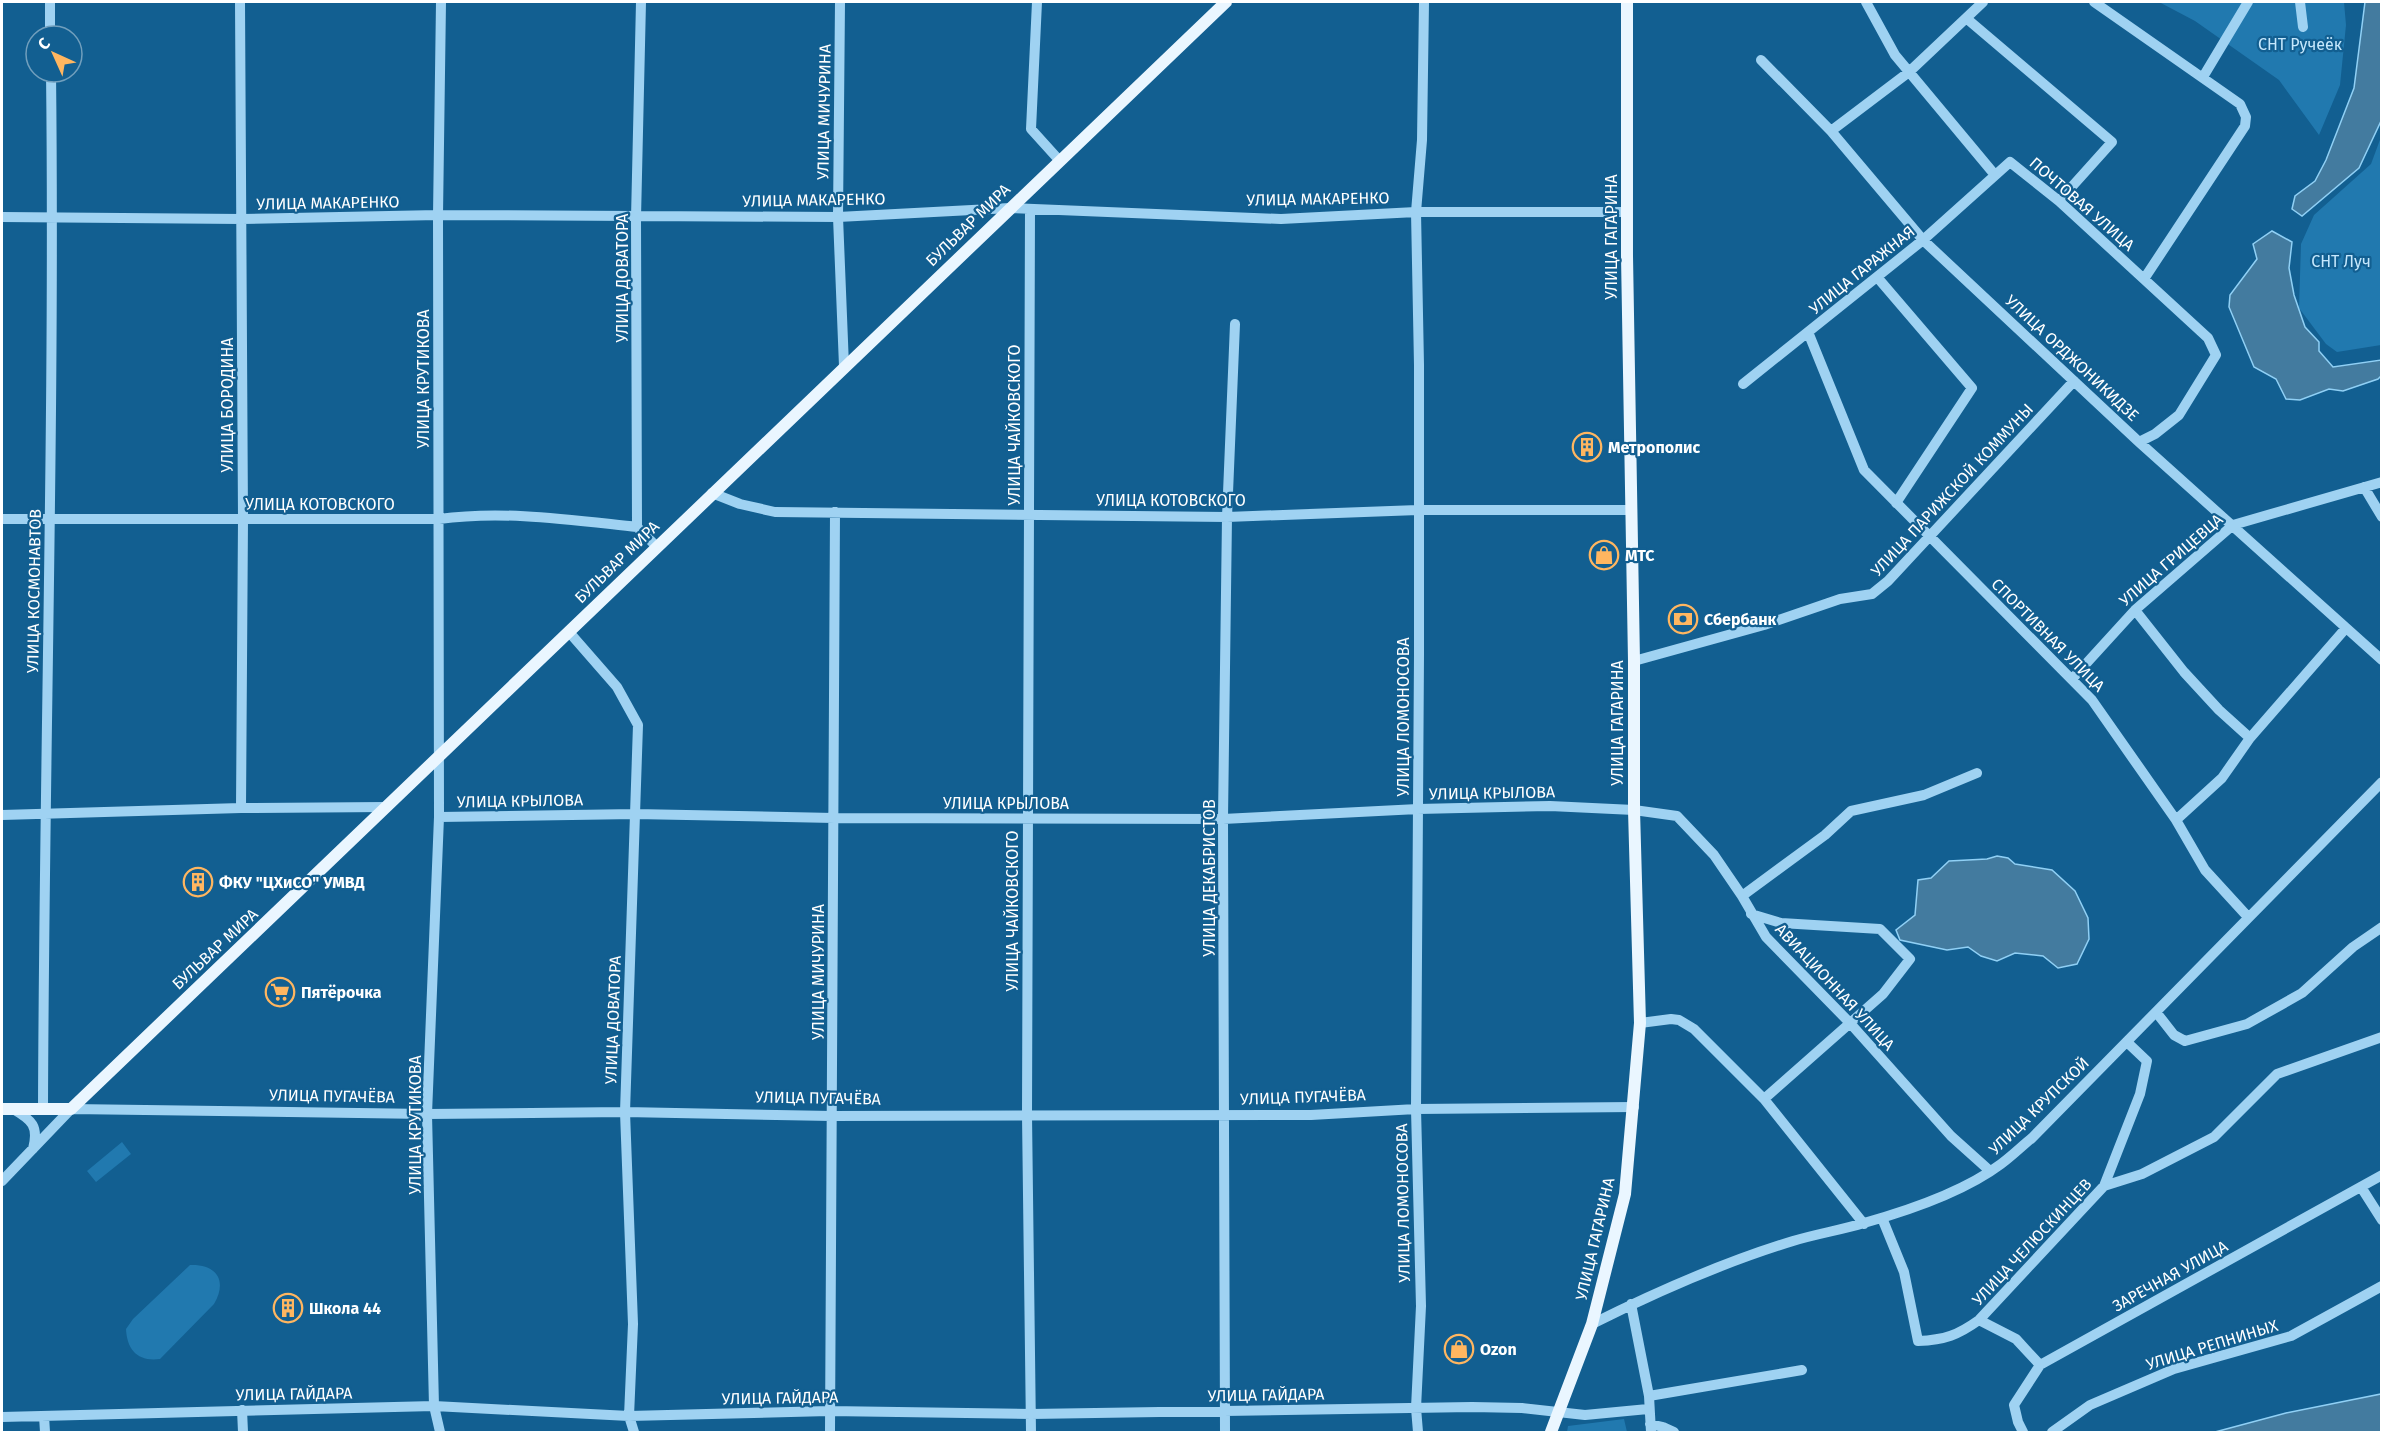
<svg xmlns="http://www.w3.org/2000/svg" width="2383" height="1434" font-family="'Fira Sans',sans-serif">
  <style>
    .green { fill: #2179af }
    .water { fill: #437b9f; stroke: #90d0f5; stroke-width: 1.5 }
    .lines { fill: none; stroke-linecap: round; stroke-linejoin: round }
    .minor { stroke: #9fd2f2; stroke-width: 10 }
    .major { stroke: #eaf6ff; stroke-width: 12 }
    .labels { text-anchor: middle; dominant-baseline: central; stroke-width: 4.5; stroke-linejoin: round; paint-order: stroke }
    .park-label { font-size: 16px; fill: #c6e8fd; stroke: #125f91 }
    .street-label { font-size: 16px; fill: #fff; stroke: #125f91 }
    .poi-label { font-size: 16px; font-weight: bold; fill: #fff; stroke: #125f91; text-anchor: start }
  </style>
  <rect width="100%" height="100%" fill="#125f91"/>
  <!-- green -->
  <path class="green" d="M 2159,2 L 2344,2 L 2346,25 L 2340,85 L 2319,135 L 2279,80 L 2195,21 Z
    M 2381,137 L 2381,345 L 2337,352 L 2326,344 L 2299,308 L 2301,244 L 2314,215 L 2371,164 Z
    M 122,1142 L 131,1154 L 96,1182 L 87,1171 Z
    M 190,1265 C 216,1264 228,1280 214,1304 L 160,1359 C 138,1362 127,1350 126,1329 L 133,1319 Z
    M 1624,1419 L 1627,1432 L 1567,1432 L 1568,1426 Z"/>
  <!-- water -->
  <path class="water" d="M 2365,2 L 2381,2 L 2381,121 L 2359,168 L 2302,216 L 2292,209 L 2295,196 L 2315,181 L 2326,160 L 2354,88 Z
    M 2272,231 L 2292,242 L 2289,268 L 2294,295 L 2305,327 L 2319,342 L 2319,351 L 2333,367 L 2381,360 L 2381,376 L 2378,379 L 2343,391 L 2329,389 L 2300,400 L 2286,399 L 2276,379 L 2254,367 L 2229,307 L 2230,295 L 2257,259 L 2253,244 Z
    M 1997,856 L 2008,858 L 2015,864 L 2052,870 L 2075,891 L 2088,918 L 2089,939 L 2077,964 L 2058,968 L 2043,956 L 2015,953 L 1997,961 L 1981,956 L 1968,947 L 1947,950 L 1900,940 L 1896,930 L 1915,915 L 1918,880 L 1931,878 L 1949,861 L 1987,859 Z
    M 2381,1394 L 2381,1432 L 2215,1432 L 2286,1413 Z"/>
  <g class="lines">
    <!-- minor -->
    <path class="minor" d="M 50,2 L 50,36
      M 240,2 L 243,519 L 241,808
      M 441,2 L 438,215 L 439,817 L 635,814 L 834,818 L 1223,819 L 1418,809 L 1550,806 L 1634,810 L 1677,816 L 1714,855 L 1742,896 L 1766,937 L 1849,1022 L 1951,1136 L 1990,1171
      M 641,2 L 636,218 L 637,527 L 657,547
      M 840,2 L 838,217 L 844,366
      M 1037,2 L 1031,129 L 1059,160
      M 1866,2 L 1895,55 L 1995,175
      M 2094,2 L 2240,104 L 2246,117 L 2245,126 L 2144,279
      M 2300,2 L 2303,27
      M 1966,18 L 2112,142 L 2059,201
      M 1761,60 L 1831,131 L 1923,240 L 2139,442 L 2382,660
      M 2203,77 L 2248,2
      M 1831,131 L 1909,72 L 1983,2
      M 1030,209 L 1027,1115 L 1031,1432
      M 2,217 L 242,219 L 438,215 L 838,217 L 1010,208 L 1281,219 L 1416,212 L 1627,212
      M 1877,277 L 1972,388 L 1896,503
      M 1808,332 L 1864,470 L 2092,700 L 2176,820 L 2205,870 L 2248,917
      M 1743,384 L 1923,240 L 2010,162 L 2059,201 L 2208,338 L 2216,355 L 2179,415 L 2155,434 L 2139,442
      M 2364,487 L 2382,517
      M 712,493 L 740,504 L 775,512 L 1227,517 L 1418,510 L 1632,510
      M 2,519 L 439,519 C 504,510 571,520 637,527
      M 2135,610 L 2184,672 L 2219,710 L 2250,738 L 2346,628
      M 569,632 L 617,687 L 638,725 L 625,1112 L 633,1324 L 629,1416 L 634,1432
      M 1634,661 L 1764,625 L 1840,599 L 1872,594 L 1888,581 L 2074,381
      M 2073,678 L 2135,610 L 2233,525 L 2382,482
      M 2,815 L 241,808 L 386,807
      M 439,817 L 427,1114 L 434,1406 L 440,1432
      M 2176,820 L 2222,778 L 2250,738
      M 1742,896 L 1825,835 L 1851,811 L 1924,795 L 1977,773
      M 1751,914 L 1781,923 L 1880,929 L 1910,959 L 1883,994 L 1764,1099
      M 2156,1012 L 2174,1035 L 2185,1041 L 2247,1024 L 2302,993 L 2353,947 L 2382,927
      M 1640,1023 L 1671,1019 L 1679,1020 L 1694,1029 L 1764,1099 L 1864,1224
      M 13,1109 C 32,1120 39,1126 33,1149
      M 43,1110 C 44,764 55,418 51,72
      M 2,1181 L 71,1109 L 427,1114 L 625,1112 L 832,1116 L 1311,1115 L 1416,1109 L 1634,1107
      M 2104,1186 L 2140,1094 L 2147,1061 L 2127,1042
      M 2361,1187 L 2382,1220
      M 1882,1218 L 1904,1272 L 1918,1341 C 1945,1340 1958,1335 1979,1320 L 2104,1186 L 2142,1174 L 2214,1137 L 2277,1074 L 2382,1037
      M 1631,1304 L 1649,1396 L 1651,1432
      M 1979,1320 L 2016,1339 L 2040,1365 L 2382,1175
      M 1592,1324 C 1656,1292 1724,1262 1793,1241 C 1816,1234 1841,1230 1864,1223 C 1907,1211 1965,1191 2001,1164 C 2012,1156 2022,1146 2032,1138 L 2382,782
      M 1649,1396 L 1802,1370
      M 242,1410 L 243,1432
      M 44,1416 L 45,1432
      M 2,1417 L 434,1406 L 629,1416 L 829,1411 L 1031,1414 L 1472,1407 L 1522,1408 L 1585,1415 L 1648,1409
      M 1650,1424 L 1663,1427 L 1674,1432
      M 830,1432 L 835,512
      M 1225,1432 L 1223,819 L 1227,517 L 1235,324
      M 1418,1432 L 1416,1408 L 1421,1306 L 1416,1109 L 1419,655 L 1419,365 L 1416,212 L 1422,140 L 1424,2
      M 2023,1432 L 2018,1422 L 2014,1405 L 2040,1365
      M 2052,1432 L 2090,1405 L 2174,1369 L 2291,1336 L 2382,1286"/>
    <!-- major -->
    <path class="major" d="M 2,1109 L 71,1109 L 1226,2
      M 1551,1432 L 1592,1324 L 1625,1194 L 1640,1023 L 1634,810 L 1634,661 L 1627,256 L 1627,2"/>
  </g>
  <!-- icons -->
  <defs>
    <g id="building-ring" transform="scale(1.5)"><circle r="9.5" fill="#125f91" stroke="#ffb660" stroke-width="1.5"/><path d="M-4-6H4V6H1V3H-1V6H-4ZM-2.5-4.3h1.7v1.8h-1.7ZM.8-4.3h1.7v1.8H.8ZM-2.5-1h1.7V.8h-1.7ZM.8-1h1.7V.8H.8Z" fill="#ffb660"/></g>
    <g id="shop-ring" transform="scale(1.5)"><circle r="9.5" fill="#125f91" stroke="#ffb660" stroke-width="1.5"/><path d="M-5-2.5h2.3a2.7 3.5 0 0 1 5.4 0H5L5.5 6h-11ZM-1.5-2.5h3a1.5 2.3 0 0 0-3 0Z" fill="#ffb660"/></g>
    <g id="bank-ring" transform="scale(1.5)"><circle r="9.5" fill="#125f91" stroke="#ffb660" stroke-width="1.5"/><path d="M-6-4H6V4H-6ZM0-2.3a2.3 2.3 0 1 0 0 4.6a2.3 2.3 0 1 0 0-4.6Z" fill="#ffb660"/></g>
    <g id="supermarket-ring" transform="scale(1.5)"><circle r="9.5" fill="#125f91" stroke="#ffb660" stroke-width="1.5"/><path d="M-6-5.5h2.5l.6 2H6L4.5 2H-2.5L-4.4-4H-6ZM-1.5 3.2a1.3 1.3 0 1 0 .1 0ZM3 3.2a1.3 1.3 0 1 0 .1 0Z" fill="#ffb660"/></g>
  </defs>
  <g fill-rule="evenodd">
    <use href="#building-ring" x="1587" y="447"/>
    <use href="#shop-ring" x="1604" y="555"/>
    <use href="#bank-ring" x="1683" y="619"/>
    <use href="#building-ring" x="198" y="882"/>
    <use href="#supermarket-ring" x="280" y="992"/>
    <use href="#building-ring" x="288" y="1308"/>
    <use href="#shop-ring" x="1459" y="1349"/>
  </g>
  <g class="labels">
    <!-- park labels -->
    <g class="park-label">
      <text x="2300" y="44">СНТ Ручеёк</text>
      <text x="2341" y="261">СНТ Луч</text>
    </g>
    <!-- street labels -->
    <g class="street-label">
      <text transform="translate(824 112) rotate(-89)">УЛИЦА МИЧУРИНА</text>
      <text transform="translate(1318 199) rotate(-1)">УЛИЦА МАКАРЕНКО</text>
      <text transform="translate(814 200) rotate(-1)">УЛИЦА МАКАРЕНКО</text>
      <text transform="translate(328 203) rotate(-1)">УЛИЦА МАКАРЕНКО</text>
      <text transform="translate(2082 204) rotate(41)">ПОЧТОВАЯ УЛИЦА</text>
      <text transform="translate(968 225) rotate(-44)">БУЛЬВАР МИРА</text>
      <text transform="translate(1611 237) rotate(-90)">УЛИЦА ГАГАРИНА</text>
      <text transform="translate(1862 270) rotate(-39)">УЛИЦА ГАРАЖНАЯ</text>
      <text transform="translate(622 278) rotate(-90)">УЛИЦА ДОВАТОРА</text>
      <text transform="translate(2072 358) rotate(43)">УЛИЦА ОРДЖОНИКИДЗЕ</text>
      <text transform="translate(423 379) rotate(-90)">УЛИЦА КРУТИКОВА</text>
      <text transform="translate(227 405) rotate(-90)">УЛИЦА БОРОДИНА</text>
      <text transform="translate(1014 425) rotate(-90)">УЛИЦА ЧАЙКОВСКОГО</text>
      <text transform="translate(1952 490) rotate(-47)">УЛИЦА ПАРИЖСКОЙ КОММУНЫ</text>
      <text x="1171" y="500">УЛИЦА КОТОВСКОГО</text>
      <text x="320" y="504">УЛИЦА КОТОВСКОГО</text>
      <text transform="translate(2171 560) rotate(-41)">УЛИЦА ГРИЦЕВЦА</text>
      <text transform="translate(617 562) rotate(-44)">БУЛЬВАР МИРА</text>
      <text transform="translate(34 591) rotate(-89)">УЛИЦА КОСМОНАВТОВ</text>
      <text transform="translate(2048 635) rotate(45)">СПОРТИВНАЯ УЛИЦА</text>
      <text transform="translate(1403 717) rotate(-90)">УЛИЦА ЛОМОНОСОВА</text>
      <text transform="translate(1617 723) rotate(-90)">УЛИЦА ГАГАРИНА</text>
      <text transform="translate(1492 793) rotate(-1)">УЛИЦА КРЫЛОВА</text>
      <text transform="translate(520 801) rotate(-1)">УЛИЦА КРЫЛОВА</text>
      <text x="1006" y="803">УЛИЦА КРЫЛОВА</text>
      <text transform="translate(1209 878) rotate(-90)">УЛИЦА ДЕКАБРИСТОВ</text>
      <text transform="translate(1012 911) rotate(-90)">УЛИЦА ЧАЙКОВСКОГО</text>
      <text transform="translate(215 949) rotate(-43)">БУЛЬВАР МИРА</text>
      <text transform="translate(818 972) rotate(-90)">УЛИЦА МИЧУРИНА</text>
      <text transform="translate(1835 987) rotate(47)">АВИАЦИОННАЯ УЛИЦА</text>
      <text transform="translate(613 1020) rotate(-88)">УЛИЦА ДОВАТОРА</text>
      <text transform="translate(332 1096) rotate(1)">УЛИЦА ПУГАЧЁВА</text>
      <text transform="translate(1303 1097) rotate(-2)">УЛИЦА ПУГАЧЁВА</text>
      <text transform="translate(818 1098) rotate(1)">УЛИЦА ПУГАЧЁВА</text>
      <text transform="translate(2039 1106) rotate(-44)">УЛИЦА КРУПСКОЙ</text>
      <text transform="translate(415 1125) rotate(-90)">УЛИЦА КРУТИКОВА</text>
      <text transform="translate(1403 1203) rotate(-91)">УЛИЦА ЛОМОНОСОВА</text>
      <text transform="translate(1595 1239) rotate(-77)">УЛИЦА ГАГАРИНА</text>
      <text transform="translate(2032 1242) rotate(-47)">УЛИЦА ЧЕЛЮСКИНЦЕВ</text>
      <text transform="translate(2170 1276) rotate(-29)">ЗАРЕЧНАЯ УЛИЦА</text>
      <text transform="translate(2212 1345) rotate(-17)">УЛИЦА РЕПНИНЫХ</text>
      <text transform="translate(294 1394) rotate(-1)">УЛИЦА ГАЙДАРА</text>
      <text transform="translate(1266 1395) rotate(-1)">УЛИЦА ГАЙДАРА</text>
      <text transform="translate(780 1398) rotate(-1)">УЛИЦА ГАЙДАРА</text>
    </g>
    <!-- poi labels -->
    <g class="poi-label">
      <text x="1608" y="447">Метрополис</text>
      <text x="1625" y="555">МТС</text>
      <text x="1704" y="619">Сбербанк</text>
      <text x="219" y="882">ФКУ "ЦХиСО" УМВД</text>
      <text x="301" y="992">Пятёрочка</text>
      <text x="309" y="1308">Школа 44</text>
      <text x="1480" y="1349">Ozon</text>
    </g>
  </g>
  <!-- border -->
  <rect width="2383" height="1434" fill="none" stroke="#ffffff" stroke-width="6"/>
  <!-- north arrow -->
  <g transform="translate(54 54) rotate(315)"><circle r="28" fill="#125f91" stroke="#719fbd" stroke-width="1.5"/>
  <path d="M0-4.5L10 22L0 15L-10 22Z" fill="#ffb660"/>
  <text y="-9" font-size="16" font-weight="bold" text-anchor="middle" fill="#ffffff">С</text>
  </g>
</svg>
